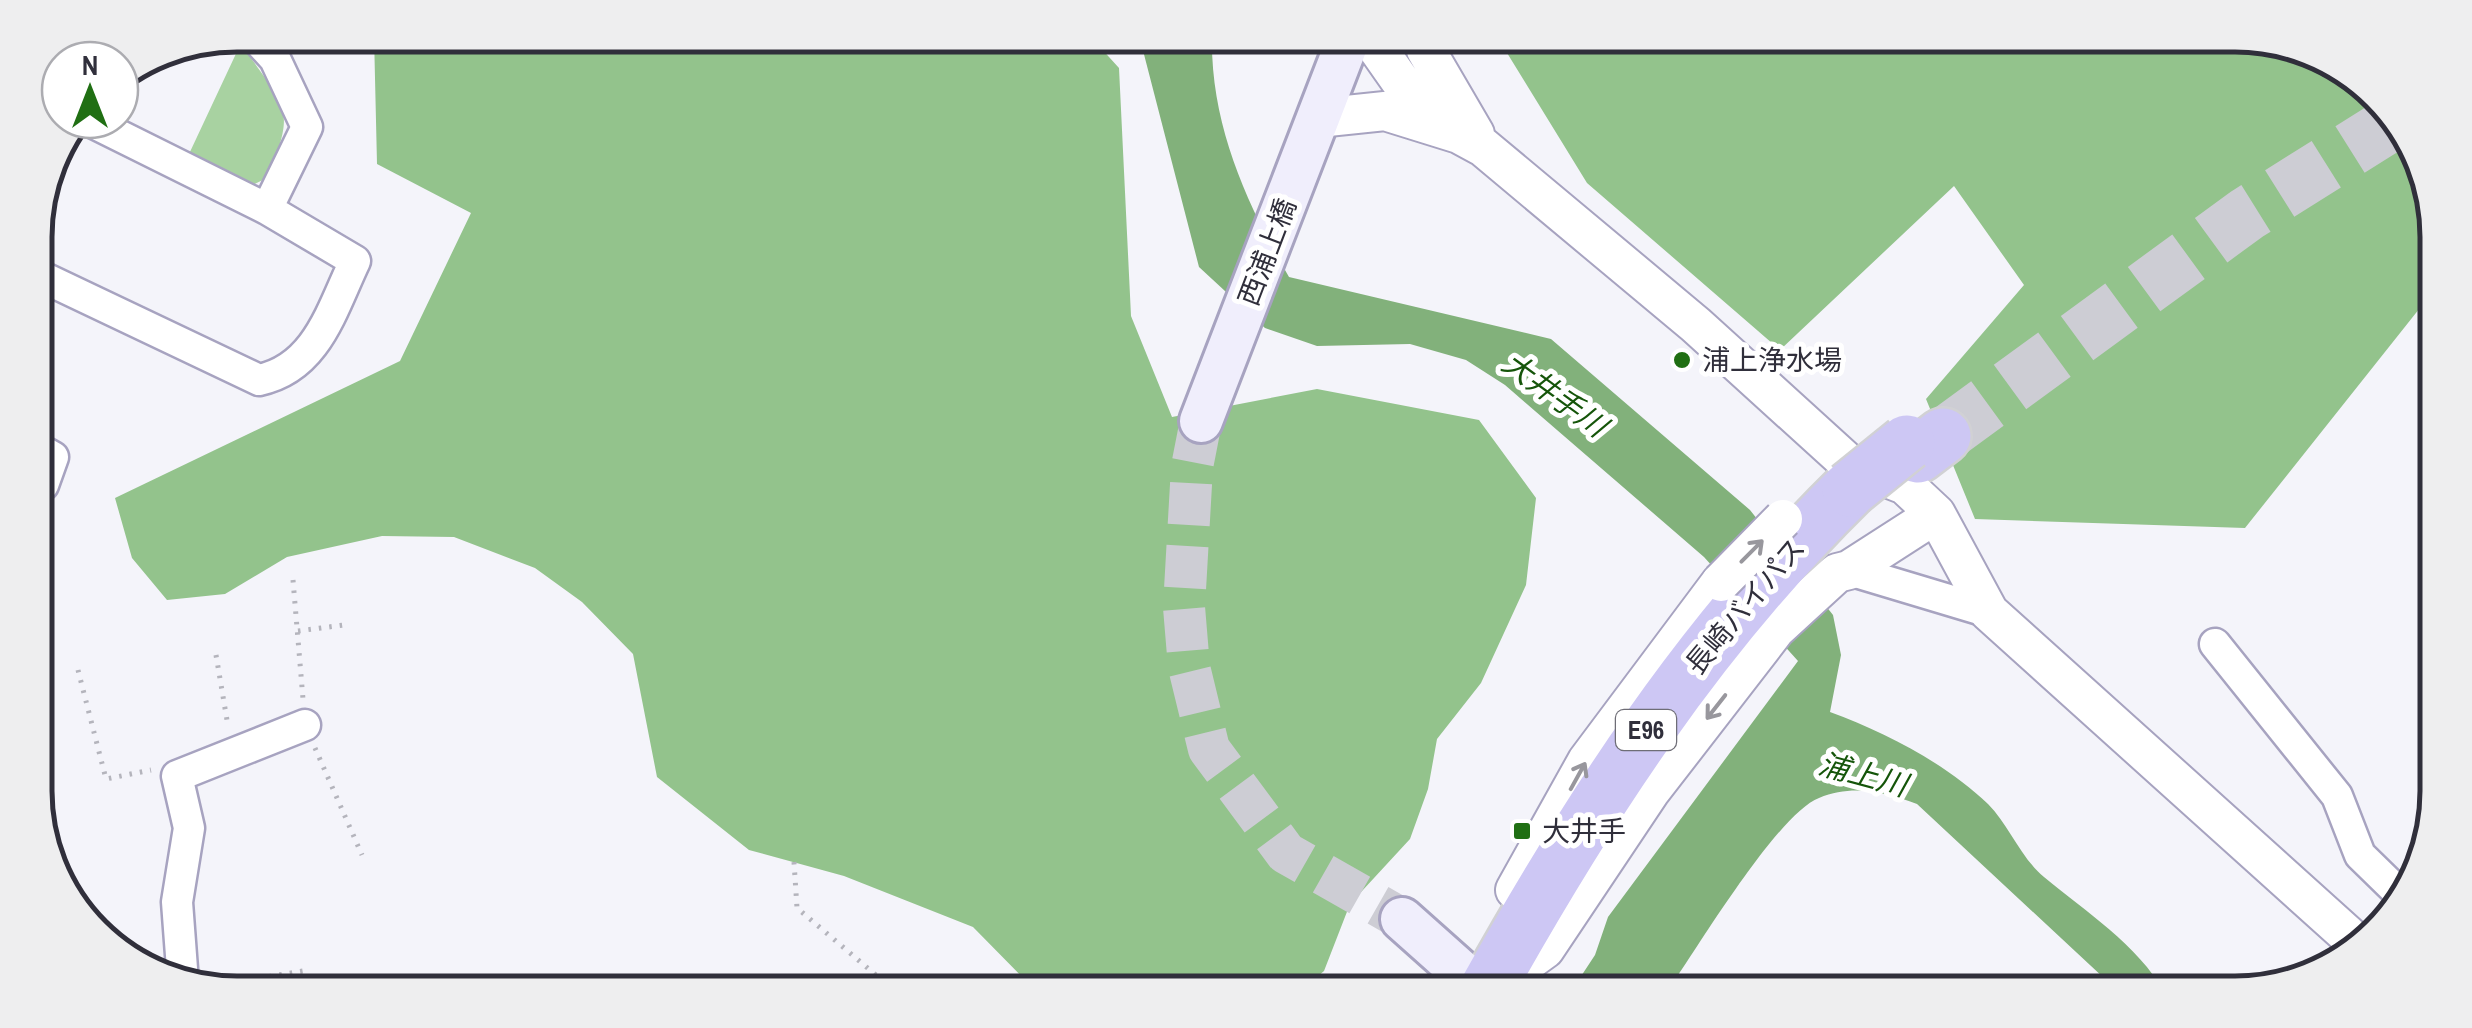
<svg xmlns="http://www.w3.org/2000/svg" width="2472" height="1028" font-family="'Archivo Narrow','Noto Sans JP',sans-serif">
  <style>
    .green { fill: #a8d2a1 }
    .forest { fill: #93c38c }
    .water { fill: #82b17b }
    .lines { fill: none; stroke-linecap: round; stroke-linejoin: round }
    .secondary-tunnel { stroke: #cdcdd4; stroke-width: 42; stroke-dasharray: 42 21; stroke-linecap: butt }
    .motorway-tunnel { stroke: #cdcdd4; stroke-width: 55; stroke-dasharray: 55 28; stroke-linecap: butt }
    .minor-casing { stroke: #a7a3c0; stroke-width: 35 }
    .tertiary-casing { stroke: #a7a3c0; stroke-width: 42 }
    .secondary-casing { stroke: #a7a3c0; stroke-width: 48 }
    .motorway-casing { stroke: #d1d1d4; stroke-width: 60 }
    .path { stroke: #b4b4bc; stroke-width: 5; stroke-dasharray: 2.5 8; stroke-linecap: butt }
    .minor { stroke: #fff; stroke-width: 30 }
    .tertiary { stroke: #fff; stroke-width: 38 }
    .secondary { stroke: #f0eefc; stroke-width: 42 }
    .motorway { stroke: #cdc7f4; stroke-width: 55 }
    .tertiary-bridge-casing { stroke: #a7a3c0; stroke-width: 42; stroke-linecap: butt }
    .motorway-bridge-casing { stroke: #d1d1d4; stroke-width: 60; stroke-linecap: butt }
    .tertiary-bridge { stroke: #fff; stroke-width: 38 }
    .motorway-bridge { stroke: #cdc7f4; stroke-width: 55 }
    .oneway { stroke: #98979d }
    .poi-dot { fill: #206f13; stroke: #fff; stroke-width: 4 }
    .labels { text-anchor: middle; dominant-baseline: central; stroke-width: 10; stroke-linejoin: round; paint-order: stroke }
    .shield { fill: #fff; stroke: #6e6d76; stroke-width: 2.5 }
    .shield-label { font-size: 25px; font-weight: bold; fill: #302f3b }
    .street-label { font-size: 28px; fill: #302f3b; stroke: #fff }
    .poi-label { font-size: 28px; fill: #302f3b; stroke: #fff; text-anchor: start }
    .water-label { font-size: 30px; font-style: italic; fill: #15550a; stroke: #fff }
    .rim { fill: none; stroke: #302f3b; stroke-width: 5 }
  </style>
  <rect width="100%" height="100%" fill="#f4f4fa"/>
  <!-- green -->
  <path class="green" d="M 241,43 C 283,108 299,103 267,178 L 248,187 L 189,154 Z"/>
  <!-- forest -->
  <path class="forest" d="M 374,35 L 1089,35 L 1119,68 L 1131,316 L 1172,417 L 1317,389 L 1479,420 L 1536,498 L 1526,585 L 1481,683 L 1437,739 L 1428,789 L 1410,839 L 1350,904 L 1324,971 L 1298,993 L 1032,993 L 1031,986 L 973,927 L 844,876 L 749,850 L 657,777 L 633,654 L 582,602 L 535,568 L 454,537 L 382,536 L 287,557 L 225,594 L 167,600 L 132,558 L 115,498 L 400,361 L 471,213 L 377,164 Z
    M 1496,35 L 2235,35 L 2312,50 L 2395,114 L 2435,210 L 2435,289 L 2245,528 L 1975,519 L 1926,399 L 2024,285 L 1954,186 L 1780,350 L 1587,183 Z"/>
  <!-- water -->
  <path class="water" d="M 1139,35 L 1212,35 C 1210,123 1246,203 1289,277 L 1551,339 L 1750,510 L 1833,615 L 1841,655 L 1830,712 C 1885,732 1945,763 1988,804 C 2009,825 2020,857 2044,877 C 2086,912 2137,944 2165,993 L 2120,993 L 1917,804 C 1885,792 1853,784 1819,798 C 1777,814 1696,951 1666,993 L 1570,993 L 1595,955 L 1608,917 L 1798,661 L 1704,557 L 1505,385 L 1466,360 L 1410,344 L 1317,346 L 1265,328 L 1199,267 Z"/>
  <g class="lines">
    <!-- secondary-tunnel -->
    <path class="secondary-tunnel" d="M 1201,421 L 1192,467 L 1184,607 L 1189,667 L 1209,749 L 1286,853 L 1402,919"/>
    <!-- motorway-tunnel -->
    <path class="motorway-tunnel" d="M 1943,436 L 2247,214 L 2397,120"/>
    <!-- minor casing -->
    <g class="minor-casing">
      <path id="minor" d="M 253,35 L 275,59 L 307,127 L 267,209
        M 36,274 L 259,380 C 317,368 332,309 355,261 L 267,209 L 88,120
        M 37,448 L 53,457 L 43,485 L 37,489
        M 1849,570 L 1989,612
        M 2215,644 L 2337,796 L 2360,855 L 2401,895
        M 183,982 L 177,902 L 189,828 L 177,776 L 305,725"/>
    </g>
    <!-- tertiary casing -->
    <g class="tertiary-casing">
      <path id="tertiary" d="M 1368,35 L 1401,82 L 1450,126
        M 1422,35 L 1426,50 L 1475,134
        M 1318,118 L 1385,111 L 1459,134 L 1483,147 L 1696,325 L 1848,463 L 1905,485 L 1936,514 L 1989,612 L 2361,947
        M 1515,890 L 1587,761 L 1721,582
        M 1498,983 L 1545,949 L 1650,792 L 1776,629 L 1837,573 L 1849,570 L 1936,514"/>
    </g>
    <!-- secondary casing -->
    <g class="secondary-casing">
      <path id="secondary" d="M 1201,421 L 1350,35
        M 1402,919 L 1485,993"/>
    </g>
    <!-- motorway casing -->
    <g class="motorway-casing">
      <path id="motorway" d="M 1918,455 L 1943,436
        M 1485,993 C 1587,810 1699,637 1850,489"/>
    </g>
    <!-- path -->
    <path class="path" d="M 293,580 L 303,699
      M 298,631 L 344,625
      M 216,655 L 228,726
      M 78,670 L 106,779 L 151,770
      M 315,748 L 362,855
      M 794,862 L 797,908 L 897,993
      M 208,975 L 229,983 L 309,970"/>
    <!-- minor -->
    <use href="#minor" class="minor"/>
    <!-- tertiary -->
    <use href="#tertiary" class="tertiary"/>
    <!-- secondary -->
    <use href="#secondary" class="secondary"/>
    <!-- motorway -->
    <use href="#motorway" class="motorway"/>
    <!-- tertiary-bridge casing -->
    <g class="tertiary-bridge-casing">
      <path id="tertiary-bridge" d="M 1721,582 L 1783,519"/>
    </g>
    <!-- motorway-bridge casing -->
    <g class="motorway-bridge-casing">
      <path id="motorway-bridge" d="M 1850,489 L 1907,443"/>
    </g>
    <!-- tertiary-bridge -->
    <use href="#tertiary-bridge" class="tertiary-bridge"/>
    <!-- motorway-bridge -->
    <use href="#motorway-bridge" class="motorway-bridge"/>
  </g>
  <!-- one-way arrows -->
  <defs><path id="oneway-shaft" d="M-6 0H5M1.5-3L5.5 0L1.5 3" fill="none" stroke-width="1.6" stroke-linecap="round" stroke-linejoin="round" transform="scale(2.5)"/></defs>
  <g class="oneway">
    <use href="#oneway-shaft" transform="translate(1752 551) rotate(-45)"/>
    <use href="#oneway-shaft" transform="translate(1716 707) rotate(128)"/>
    <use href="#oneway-shaft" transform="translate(1578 776) rotate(-61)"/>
  </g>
  <!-- markers -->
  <g class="poi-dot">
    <circle cx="1682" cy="360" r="10"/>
    <rect x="1512" y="821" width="20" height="20" rx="5"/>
  </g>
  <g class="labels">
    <!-- shield labels -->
    <rect class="shield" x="1616" y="710" width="60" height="40" rx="8"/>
    <g class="shield-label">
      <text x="1646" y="730">E96</text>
    </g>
    <!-- street labels -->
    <g class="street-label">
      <text transform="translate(1267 252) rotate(-69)">西浦上橋</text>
      <text transform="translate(1745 606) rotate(-50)">長崎バイパス</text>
    </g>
    <!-- poi labels -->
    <g class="poi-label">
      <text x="1702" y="360">浦上浄水場</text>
      <text x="1542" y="831">大井手</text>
    </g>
    <!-- water labels -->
    <g class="water-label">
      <text transform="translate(1555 394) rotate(36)">大井手川</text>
      <text transform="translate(1863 774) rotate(15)">浦上川</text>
    </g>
  </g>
  <!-- crop -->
  <path d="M0 0H2472V1028H0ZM237 52H2235A185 185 0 0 1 2420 237V791A185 185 0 0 1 2235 976H237A185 185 0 0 1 52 791V237A185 185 0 0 1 237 52Z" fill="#eeeeef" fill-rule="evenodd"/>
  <path class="rim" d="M237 52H2235A185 185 0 0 1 2420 237V791A185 185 0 0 1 2235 976H237A185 185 0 0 1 52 791V237A185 185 0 0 1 237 52Z"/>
  <!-- north arrow -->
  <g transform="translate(90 90)"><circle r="48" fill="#ffffff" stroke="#acacb1" stroke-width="2.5"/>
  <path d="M0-8L18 38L0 25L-18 38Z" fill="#206f13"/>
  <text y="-15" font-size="28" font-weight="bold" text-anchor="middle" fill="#302f3b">N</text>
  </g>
</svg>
